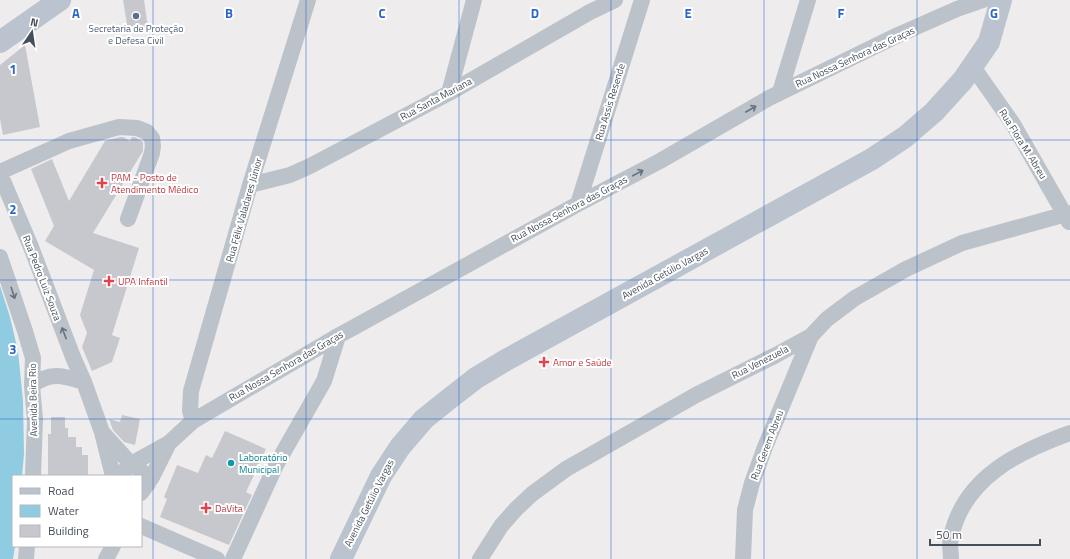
<svg xmlns="http://www.w3.org/2000/svg" width="1070" height="559" font-family="'Titillium Web',sans-serif">
  <style>
    .water { fill: #8fcbe1 }
    .building { fill: #c7c8ce }
    .lines { fill: none; stroke-linecap: round; stroke-linejoin: round }
    .minor { stroke: #bbc2ca; stroke-width: 16 }
    .secondary { stroke: #bbc3ce; stroke-width: 22 }
    .oneway { stroke: #69717a }
    .grid { fill: none; stroke: #2c67c8; stroke-width: 1; stroke-opacity: 0.55 }
    .service-dot { fill: #5c6f8a; stroke: #fff; stroke-width: 1.5 }
    .health-dot { fill: #e0444e; stroke: #fff; stroke-width: 1.5 }
    .culture-dot { fill: #0f9aa8; stroke: #fff; stroke-width: 1.5 }
    .labels { text-anchor: middle; dominant-baseline: central; stroke-width: 4; stroke-linejoin: round; paint-order: stroke }
    .service-label { font-size: 10px; fill: #4e5e75; stroke: #fff }
    .street-label { font-size: 10px; fill: #464e57; stroke: #fff }
    .health-label { font-size: 10px; fill: #be3a42; stroke: #fff; text-anchor: start }
    .culture-label { font-size: 10px; fill: #0d838f; stroke: #fff; text-anchor: start }
    .grid-label { font-size: 13px; text-anchor: middle; font-weight: bold; fill: #2c67c8; stroke: #fff; stroke-width: 4; stroke-linejoin: round; paint-order: stroke }
  </style>
  <rect width="100%" height="100%" fill="#eeecec"/>
  <!-- water -->
  <path class="water" d="M 0,286 L 10,317 L 18,351 L 23,401 L 24,454 L 22,476 L 13,476 L 13,546 L 15,546 L 13,559 L 0,559 Z"/>
  <!-- building -->
  <path class="building" d="M 123,0 L 144,0 L 148,28 L 128,31 Z
    M 25,45 L 40,127 L 3,135 L 0,119 L 0,65 Z
    M 120,137 L 123,137 L 130,141 L 132,137 L 135,137 L 143,142 L 143,151 L 93,233 L 139,248 L 112,335 L 120,338 L 112,362 L 92,371 L 82,347 L 87,333 L 80,315 L 94,270 L 45,241 L 54,226 L 31,169 L 52,159 L 69,201 L 105,141 Z
    M 122,415 L 140,419 L 135,445 L 124,442 L 113,430 L 109,419 L 120,422 Z
    M 51,417 L 65,417 L 65,428 L 68,428 L 68,437 L 76,437 L 76,447 L 82,447 L 82,455 L 88,455 L 88,476 L 48,476 L 48,434 L 51,434 Z
    M 225,431 L 266,449 L 246,492 L 252,495 L 229,545 L 160,517 L 167,499 L 164,497 L 177,465 L 198,473 L 206,455 L 212,458 Z"/>
  <g class="lines">
    <!-- minor -->
    <path class="minor" d="M 973,67 L 1013,124 L 1069,222
      M 780,92 L 808,0
      M 449,93 L 474,0
      M 0,172 L 69,141 L 119,127 L 137,128 L 147,132 L 152,138 L 153,146 L 152,153 L 128,219
      M 0,174 L 31,247 L 73,357 L 84,382 L 102,432 L 113,476
      M 250,185 L 290,175 L 310,166 L 449,93 L 590,12 L 615,0
      M 578,204 L 642,0
      M 0,257 L 25,331 L 33,358 L 32,386 L 35,419 L 33,476
      M 32,386 C 50,371 64,376 84,382
      M 193,421 L 190,411 L 191,391 L 250,185 L 308,0
      M 102,432 L 131,464 L 138,467 L 142,472 L 148,484
      M 119,476 L 131,464 L 169,443 L 193,421 L 338,336 L 578,204 L 660,161 L 769,98 L 898,35 L 957,9 L 983,0
      M 141,493 L 152,477 L 169,443
      M 141,526 L 217,559
      M 26,559 L 27,546
      M 106,559 L 113,546
      M 233,559 L 276,465 L 324,381 L 338,336
      M 480,559 L 501,526 L 516,509 L 532,494 L 566,469 L 696,395 L 776,355 L 811,336 L 827,319 L 855,298 L 906,269 L 962,243 L 1066,214 L 1070,213
      M 743,559 L 745,510 L 752,483 L 765,447 L 811,336
      M 951,559 C 951,552 949,544 951,537 C 964,478 1017,452 1070,433"/>
    <!-- secondary -->
    <path class="secondary" d="M 0,42 L 60,0
      M 341,559 L 381,476 L 400,447 L 424,419 L 449,399 L 476,378 L 506,360 L 872,159 L 905,137 L 934,112 L 963,80 L 989,42 L 1001,0"/>
  </g>
  <!-- one-way arrows -->
  <defs><path id="oneway-shaft" d="M-6 0H5M1.5-3L5.5 0L1.5 3" fill="none" stroke-width="1.6" stroke-linecap="round" stroke-linejoin="round"/></defs>
  <g class="oneway">
    <use href="#oneway-shaft" transform="translate(751 109) rotate(-30)"/>
    <use href="#oneway-shaft" transform="translate(638 173) rotate(-28)"/>
    <use href="#oneway-shaft" transform="translate(13 293) rotate(72)"/>
    <use href="#oneway-shaft" transform="translate(64 333) rotate(-111)"/>
  </g>
  <!-- grid -->
  <path class="grid" d="M 153,0 L 153,559M 306,0 L 306,559M 459,0 L 459,559M 611,0 L 611,559M 764,0 L 764,559M 917,0 L 917,559M 0,140 L 1070,140M 0,280 L 1070,280M 0,419 L 1070,419"/>
  <!-- markers -->
  <circle class="service-dot" cx="136" cy="16" r="4"/>
  <g class="health-dot">
    <path d="M100 177h4v4h4v4h-4v4h-4v-4h-4v-4h4z"/>
    <path d="M107 275h4v4h4v4h-4v4h-4v-4h-4v-4h4z"/>
    <path d="M542 356h4v4h4v4h-4v4h-4v-4h-4v-4h4z"/>
    <path d="M204 502h4v4h4v4h-4v4h-4v-4h-4v-4h4z"/>
  </g>
  <circle class="culture-dot" cx="231" cy="463" r="4"/>
  <g class="labels">
    <!-- service labels -->
    <g class="service-label">
      <text x="136" y="28">Secretaria de Proteção<tspan x="136" dy="12">e Defesa Civil</tspan></text>
    </g>
    <!-- street labels -->
    <g class="street-label">
      <text transform="translate(855 57) rotate(-25)">Rua Nossa Senhora das Graças</text>
      <text transform="translate(436 99) rotate(-28)">Rua Santa Mariana</text>
      <text transform="translate(610 102) rotate(-73)">Rua Assis Resende</text>
      <text transform="translate(1023 144) rotate(58)">Rua Flora M. Abreu</text>
      <text transform="translate(569 209) rotate(-28)">Rua Nossa Senhora das Graças</text>
      <text transform="translate(244 210) rotate(-74)">Rua Félix Valadares Júnior</text>
      <text transform="translate(665 273) rotate(-29)">Avenida Getúlio Vargas</text>
      <text transform="translate(42 278) rotate(69)">Rua Pedro Luiz Souza</text>
      <text transform="translate(760 362) rotate(-27)">Rua Venezuela</text>
      <text transform="translate(286 366) rotate(-30)">Rua Nossa Senhora das Graças</text>
      <text transform="translate(33 400) rotate(-91)">Avenida Beira Rio</text>
      <text transform="translate(767 445) rotate(-69)">Rua Gerem Abreu</text>
      <text transform="translate(369 503) rotate(-63)">Avenida Getúlio Vargas</text>
    </g>
    <!-- health labels -->
    <g class="health-label">
      <text x="111" y="177">PAM - Posto de<tspan x="111" dy="12">Atendimento Médico</tspan></text>
      <text x="118" y="281">UPA Infantil</text>
      <text x="553" y="362">Amor e Saúde</text>
      <text x="215" y="508">DaVita</text>
    </g>
    <!-- culture labels -->
    <g class="culture-label">
      <text x="239" y="457">Laboratório<tspan x="239" dy="12">Municipal</tspan></text>
    </g>
  </g>
  <g class="grid-label">
    <text x="76" y="18">A</text>
    <text x="229" y="18">B</text>
    <text x="382" y="18">C</text>
    <text x="535" y="18">D</text>
    <text x="688" y="18">E</text>
    <text x="841" y="18">F</text>
    <text x="994" y="18">G</text>
    <text x="13" y="74">1</text>
    <text x="13" y="214">2</text>
    <text x="13" y="354">3</text>
  </g>
  <!-- legend -->
  <rect x="12" y="475" width="130" height="72" fill="#ffffff" stroke="#b5b8bc"/>
  <rect x="20" y="488" width="20" height="6" fill="#bbc3ce" stroke="#b5b8bc"/>
  <text x="48" y="495" font-size="12" fill="#464e57">Road</text>
  <rect x="20" y="505" width="20" height="12" fill="#8fcbe1" stroke="#b5b8bc"/>
  <text x="48" y="515" font-size="12" fill="#464e57">Water</text>
  <rect x="20" y="525" width="20" height="12" fill="#c7c8ce" stroke="#b5b8bc"/>
  <text x="48" y="535" font-size="12" fill="#464e57">Building</text>
  <!-- north arrow -->
  <g transform="translate(32 32) rotate(13)" stroke="#ffffff" stroke-width="3" paint-order="stroke">
  <path d="M0-3L7 15L0 10L-7 15Z" fill="#464e57"/>
  <text y="-6" font-size="11" font-weight="bold" text-anchor="middle" fill="#464e57">N</text>
  </g>
  <!-- scale -->
  <path d="M930 539v6h110v-6" fill="none" stroke="#464e57" stroke-width="2"/>
  <text x="936" y="539" font-size="12" fill="#464e57" stroke="#ffffff" stroke-width="3" paint-order="stroke">50 m</text>
</svg>
